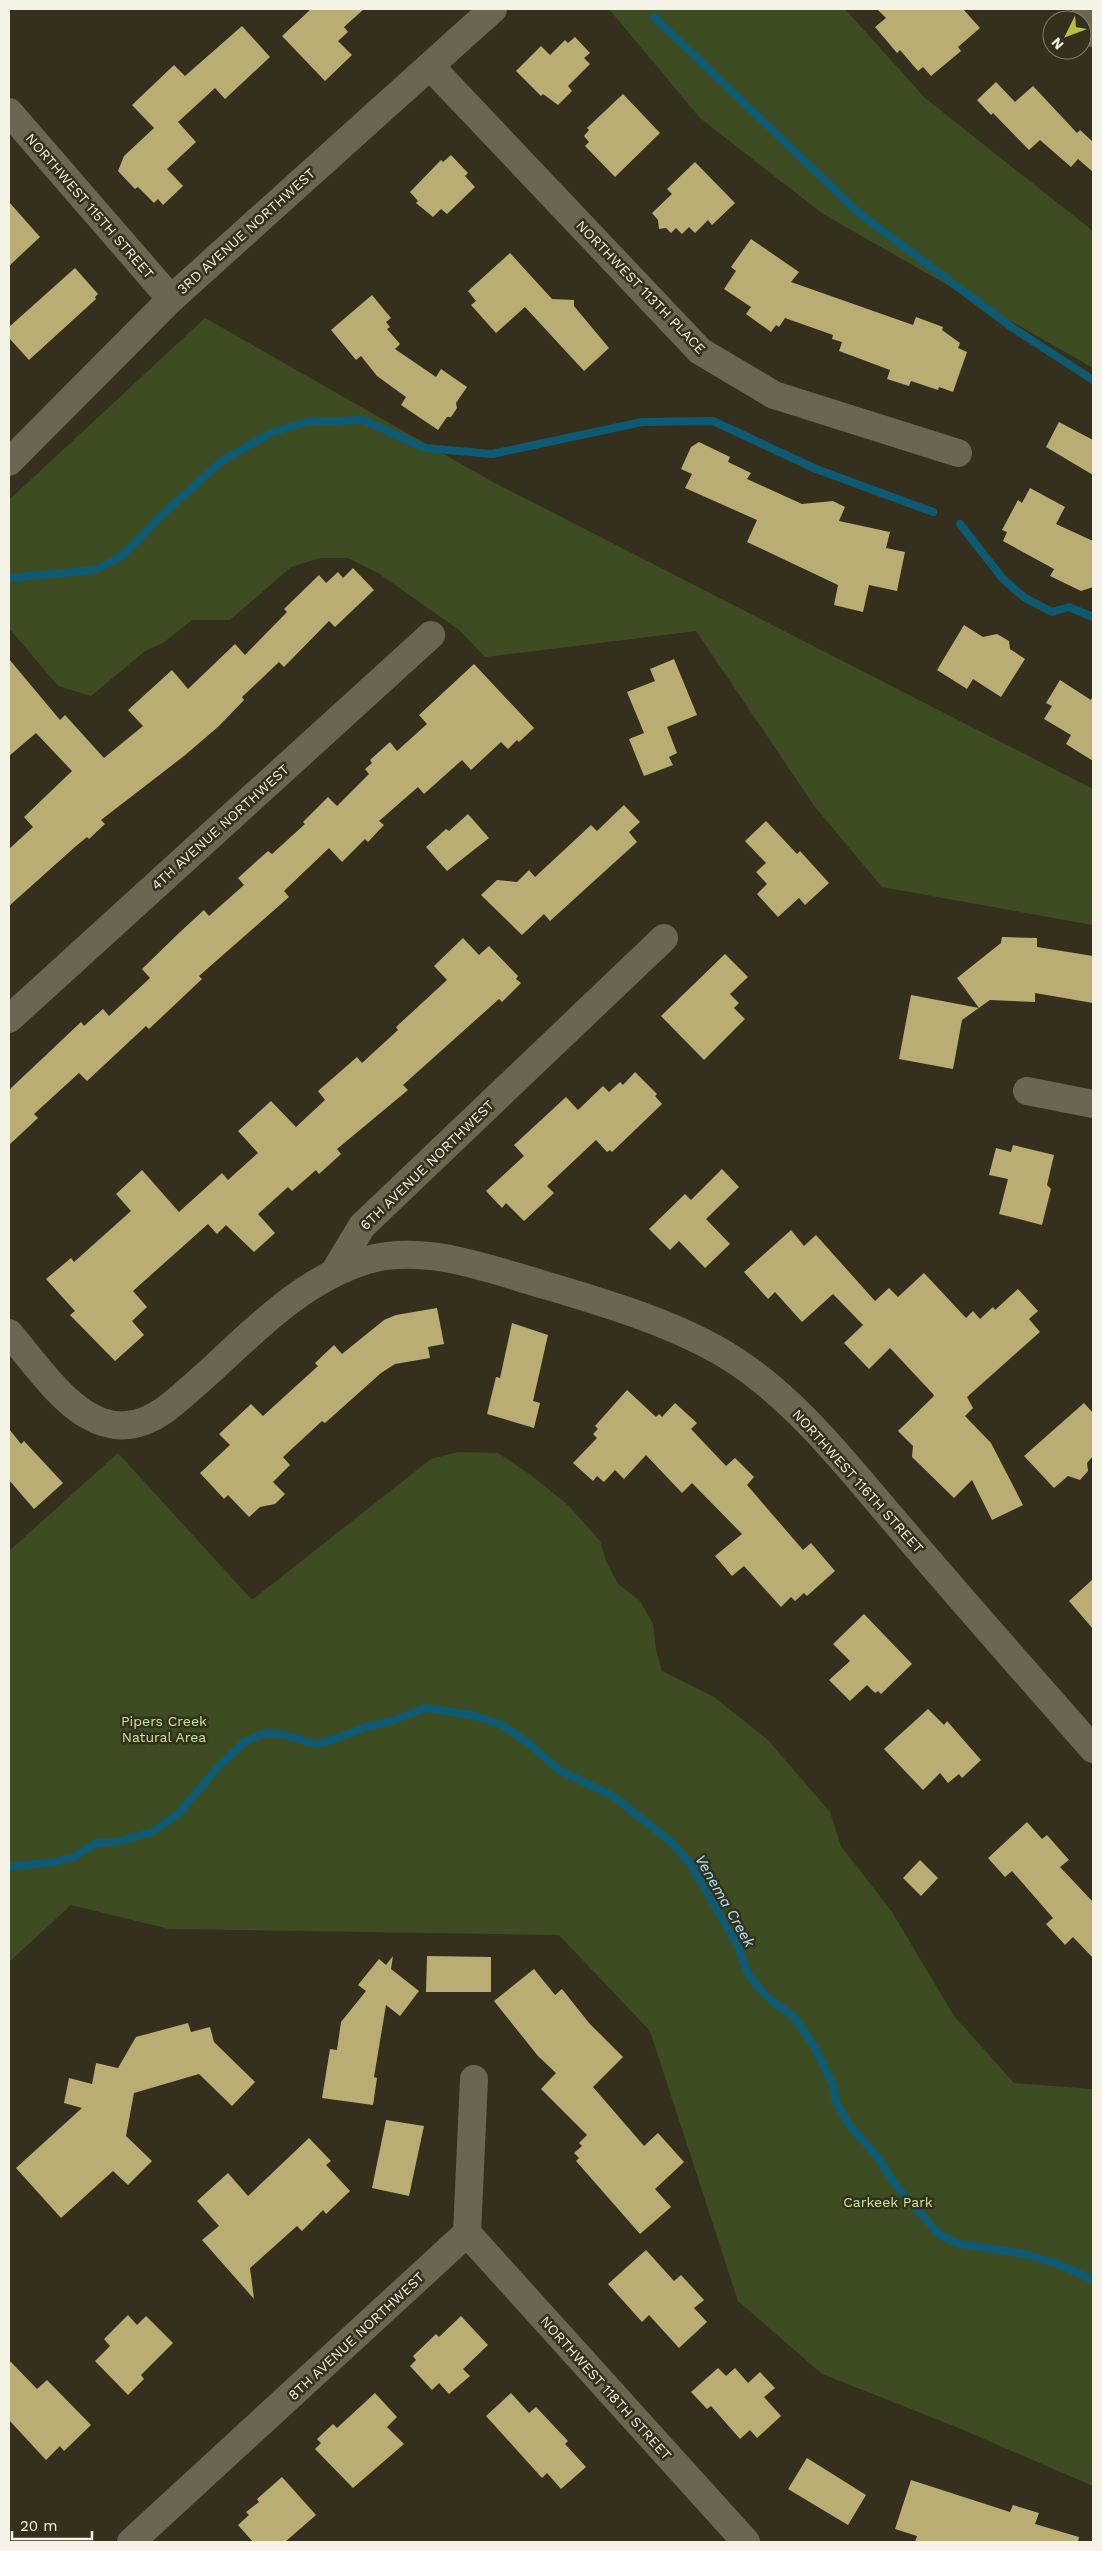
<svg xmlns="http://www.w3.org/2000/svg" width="1102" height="2551" font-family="'Work Sans',sans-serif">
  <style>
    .green { fill: #3d4d21 }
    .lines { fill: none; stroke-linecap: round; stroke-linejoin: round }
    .stream { stroke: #0f5a73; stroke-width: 8 }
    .building { fill: #baad73 }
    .minor { stroke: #6b6652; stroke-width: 28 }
    .labels { text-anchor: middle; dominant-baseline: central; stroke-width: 5; stroke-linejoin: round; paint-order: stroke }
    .street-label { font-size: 14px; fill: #f5f2e6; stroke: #34301d }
    .park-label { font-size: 14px; fill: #c7e697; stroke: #34301d }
    .water-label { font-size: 15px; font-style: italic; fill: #aae2f9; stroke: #34301d }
  </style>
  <rect width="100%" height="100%" fill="#34301d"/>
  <!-- green -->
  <path class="green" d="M 609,9 L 845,9 L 925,98 L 1093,231 L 1093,368 L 823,214 L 700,118 Z
    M 205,318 L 493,482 L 1093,789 L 1093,925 L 882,887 L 815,807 L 696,631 L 485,657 L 459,630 L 378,573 L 348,558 L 320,558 L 291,567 L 230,620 L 192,620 L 163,643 L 145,651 L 91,696 L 58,686 L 9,628 L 9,500 Z
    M 458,1452 L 498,1453 L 531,1475 L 569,1506 L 600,1541 L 606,1561 L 618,1584 L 640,1601 L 653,1624 L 656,1650 L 662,1671 L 714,1697 L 768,1740 L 830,1812 L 841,1846 L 892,1912 L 954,2016 L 1014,2083 L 1093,2089 L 1093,2486 L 954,2426 L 822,2374 L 738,2301 L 650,2031 L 559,1935 L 169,1929 L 71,1905 L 9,1962 L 9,1551 L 118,1453 L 252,1600 L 431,1459 Z"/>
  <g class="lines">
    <!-- stream -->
    <path class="stream" d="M 654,17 L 860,214 L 1013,328 L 1093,380
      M 960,524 L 1003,579 L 1025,598 L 1052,612 L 1069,607 L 1093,617
      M 9,578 L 95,570 L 122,556 L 164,513 L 223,460 L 273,432 L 307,422 L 363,420 L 425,448 L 492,454 L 642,422 L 713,421 L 816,469 L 933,512
      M 9,1867 L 55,1862 L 74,1857 L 96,1843 L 117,1842 L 152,1832 L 178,1814 L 219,1766 L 244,1742 L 262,1734 L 280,1734 L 316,1744 L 332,1740 L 366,1727 L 392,1721 L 425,1708 L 472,1715 L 502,1725 L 527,1742 L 559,1770 L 613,1796 L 671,1842 L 690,1863 L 738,1946 L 748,1974 L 766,1996 L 795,2018 L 815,2048 L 834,2087 L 835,2100 L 849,2125 L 876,2155 L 895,2184 L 917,2210 L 940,2235 L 960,2244 L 1025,2254 L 1058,2264 L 1093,2280"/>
  </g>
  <!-- building -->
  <path class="building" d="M 311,9 L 364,9 L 344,27 L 348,32 L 338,41 L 352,55 L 325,81 L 282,36 Z
    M 877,9 L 963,9 L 980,28 L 958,47 L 961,51 L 931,76 L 923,67 L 918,71 L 900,50 L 897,53 L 875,27 L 886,18 Z
    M 242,26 L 270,57 L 225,99 L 215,88 L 178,122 L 196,142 L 167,169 L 183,186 L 163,205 L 158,199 L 154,203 L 138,187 L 135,189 L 118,171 L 124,156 L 154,128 L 132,105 L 174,65 L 185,76 Z
    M 575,37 L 590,53 L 584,58 L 590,64 L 568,86 L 572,91 L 558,105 L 543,94 L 541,96 L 516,71 L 541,46 L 550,55 L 565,40 L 568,43 Z
    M 996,82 L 1015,102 L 1033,86 L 1077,133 L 1080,130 L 1093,142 L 1093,172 L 1078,159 L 1071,167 L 1040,140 L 1029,150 L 993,113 L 991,115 L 977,100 Z
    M 623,94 L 660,133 L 615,177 L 585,146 L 589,142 L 584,136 L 589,130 L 587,128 Z
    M 451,155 L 468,173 L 465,176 L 475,187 L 447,214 L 441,209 L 433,217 L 416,203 L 418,201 L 410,192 L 441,160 L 443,162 Z
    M 695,162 L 735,203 L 712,225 L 708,220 L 695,233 L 689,227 L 682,234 L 676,228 L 671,233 L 666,228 L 659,229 L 658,220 L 652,213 L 672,194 L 667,189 Z
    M 9,202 L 40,237 L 9,266 Z
    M 751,239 L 799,272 L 791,282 L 913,325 L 916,317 L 943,327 L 942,330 L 960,343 L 958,348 L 967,352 L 953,392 L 939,387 L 938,390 L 911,381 L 909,386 L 887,379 L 890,370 L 839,351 L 842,342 L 832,339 L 833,335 L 785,318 L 779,327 L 776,325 L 771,332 L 746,314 L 751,307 L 724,289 L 736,271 L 731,267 Z
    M 510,253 L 552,299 L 574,300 L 574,306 L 609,348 L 584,371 L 525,307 L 496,333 L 471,305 L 476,301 L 468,291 Z
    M 75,268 L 98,294 L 95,297 L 96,299 L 29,360 L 9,338 L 9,327 Z
    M 372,295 L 391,318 L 386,322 L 390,327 L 387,329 L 400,344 L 395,349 L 436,377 L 441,369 L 467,387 L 456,403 L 457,408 L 451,417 L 447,417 L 438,430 L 401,405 L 406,397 L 377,376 L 361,356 L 356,360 L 331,330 Z
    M 1059,422 L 1093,440 L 1093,475 L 1046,447 Z
    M 699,442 L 730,457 L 728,462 L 751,473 L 747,479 L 802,504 L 833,501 L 845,507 L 839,521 L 890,532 L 886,548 L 905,552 L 897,591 L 869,585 L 863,612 L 834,605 L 838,585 L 747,542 L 757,520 L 685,488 L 692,474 L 681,469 L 691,447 Z
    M 1030,488 L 1065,507 L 1056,524 L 1093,541 L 1093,587 L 1081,591 L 1050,576 L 1054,569 L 1003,541 L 1007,532 L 1002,530 L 1018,500 L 1022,503 Z
    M 353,568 L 374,590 L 335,627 L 329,621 L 284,667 L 279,662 L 242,697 L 244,700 L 219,726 L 184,756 L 101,820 L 105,824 L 89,839 L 87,837 L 76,846 L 9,906 L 9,849 L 33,827 L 24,817 L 72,771 L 36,733 L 9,756 L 9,659 L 60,720 L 65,715 L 104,758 L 143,726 L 128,710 L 172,670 L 188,689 L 235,644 L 245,655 L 287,612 L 284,609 L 319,575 L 326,583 L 338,572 L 343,578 Z
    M 964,625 L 983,637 L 997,634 L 1009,641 L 1010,649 L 1025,659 L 1001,697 L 973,679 L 967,689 L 937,670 Z
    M 674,659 L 697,715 L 667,727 L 677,753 L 669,757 L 673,765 L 644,776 L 629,739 L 644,733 L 627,692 L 655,681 L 650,669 Z
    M 474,664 L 534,728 L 519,742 L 517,740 L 508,749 L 501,742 L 471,770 L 462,760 L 424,794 L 418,787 L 379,821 L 384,825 L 368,842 L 365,839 L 342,862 L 329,848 L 284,891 L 289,897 L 199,976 L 202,979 L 149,1029 L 146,1026 L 87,1081 L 79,1073 L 34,1114 L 38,1118 L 9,1145 L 9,1090 L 81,1022 L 84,1026 L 103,1009 L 109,1016 L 150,978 L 142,969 L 179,933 L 204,910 L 209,916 L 244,885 L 238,878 L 268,851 L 272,854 L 305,824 L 303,822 L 328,797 L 337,806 L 369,774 L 365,769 L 372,763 L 370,760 L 390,742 L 397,751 L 427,724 L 419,715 Z
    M 1060,680 L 1091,700 L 1093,695 L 1093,761 L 1066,744 L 1071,735 L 1044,719 L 1052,706 L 1046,703 Z
    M 624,805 L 640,822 L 629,832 L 637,842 L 550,921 L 544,914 L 522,935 L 481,895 L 497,880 L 517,882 L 529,870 L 535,877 L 591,825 L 597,831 Z
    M 468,814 L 489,838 L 447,871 L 426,847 L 446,829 L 449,831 Z
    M 766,821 L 797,854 L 800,851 L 829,883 L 805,905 L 799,898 L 778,917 L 757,894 L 767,884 L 756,872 L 766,863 L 745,841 Z
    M 1002,937 L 1037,938 L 1037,947 L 1093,956 L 1093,1003 L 1035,993 L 1035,1002 L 990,1000 L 962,1020 L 953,1069 L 899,1059 L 911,995 L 979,1008 L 957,978 L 1001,943 Z
    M 463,938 L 479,955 L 489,946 L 518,976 L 516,979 L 521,983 L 502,1002 L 499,999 L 403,1085 L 408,1090 L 337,1149 L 341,1154 L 319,1174 L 316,1170 L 292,1191 L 288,1187 L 258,1214 L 275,1233 L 254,1252 L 226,1225 L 217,1234 L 208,1224 L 133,1291 L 147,1307 L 132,1321 L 144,1335 L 115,1361 L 70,1315 L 75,1311 L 46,1279 L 71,1258 L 74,1262 L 131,1211 L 116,1194 L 142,1170 L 179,1212 L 222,1173 L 228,1180 L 258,1153 L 238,1131 L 271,1101 L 296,1127 L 325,1100 L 318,1091 L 357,1057 L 362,1063 L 398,1030 L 396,1027 L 447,980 L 434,966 Z
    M 725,954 L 748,977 L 730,994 L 739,1003 L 734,1008 L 745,1019 L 704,1060 L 661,1016 Z
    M 635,1072 L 657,1094 L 655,1096 L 662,1104 L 612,1152 L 610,1150 L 607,1152 L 596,1140 L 547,1186 L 554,1193 L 524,1221 L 506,1203 L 502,1208 L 486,1191 L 524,1156 L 514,1145 L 566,1097 L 578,1110 L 603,1086 L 609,1092 L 620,1082 L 623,1085 Z
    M 1013,1145 L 1054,1155 L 1047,1185 L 1051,1189 L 1042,1225 L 999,1214 L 1008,1179 L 989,1175 L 996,1148 L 1011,1152 Z
    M 722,1169 L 739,1187 L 706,1219 L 730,1244 L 705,1268 L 679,1241 L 670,1250 L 649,1229 L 685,1194 L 691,1200 Z
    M 791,1230 L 804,1246 L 816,1235 L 875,1301 L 889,1288 L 898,1297 L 924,1273 L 966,1318 L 973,1311 L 980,1319 L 993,1307 L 995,1310 L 1018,1289 L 1038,1311 L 1029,1319 L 1040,1332 L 967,1397 L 973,1408 L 965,1416 L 991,1443 L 1023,1505 L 992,1520 L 972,1480 L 954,1498 L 912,1457 L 913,1446 L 898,1431 L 934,1396 L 933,1394 L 890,1348 L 869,1369 L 844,1343 L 863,1325 L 833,1294 L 802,1322 L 775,1292 L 768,1299 L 744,1272 Z
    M 437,1308 L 444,1344 L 428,1347 L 430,1358 L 395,1364 L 381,1373 L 325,1423 L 322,1421 L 283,1457 L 290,1465 L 273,1482 L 285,1494 L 275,1504 L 260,1507 L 249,1517 L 228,1495 L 224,1499 L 200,1473 L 230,1445 L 219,1434 L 251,1404 L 263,1416 L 318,1366 L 315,1363 L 334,1345 L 342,1354 L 384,1320 L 396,1315 Z
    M 512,1323 L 548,1335 L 533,1401 L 540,1403 L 534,1428 L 487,1414 L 496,1377 L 500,1378 Z
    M 627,1390 L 656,1417 L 659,1414 L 662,1417 L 675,1403 L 697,1423 L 691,1429 L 726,1466 L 735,1458 L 754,1477 L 747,1485 L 803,1550 L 811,1543 L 835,1571 L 807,1596 L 804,1593 L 795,1601 L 791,1597 L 781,1607 L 744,1566 L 732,1576 L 715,1556 L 742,1534 L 692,1483 L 682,1493 L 646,1455 L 624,1479 L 615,1470 L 604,1482 L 597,1476 L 593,1481 L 573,1463 L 597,1438 L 593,1434 L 598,1429 L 595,1426 Z
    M 1084,1403 L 1093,1413 L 1093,1456 L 1087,1463 L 1088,1471 L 1080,1480 L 1068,1476 L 1054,1488 L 1024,1456 Z
    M 9,1429 L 21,1444 L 24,1441 L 63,1483 L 34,1509 L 9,1480 Z
    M 1093,1579 L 1093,1629 L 1069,1601 Z
    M 864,1614 L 912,1664 L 881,1694 L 878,1691 L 875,1693 L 867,1685 L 850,1701 L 829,1680 L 850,1661 L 833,1644 Z
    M 928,1709 L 944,1725 L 947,1721 L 981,1760 L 962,1778 L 959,1774 L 948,1783 L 940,1773 L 923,1790 L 884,1749 Z
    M 1027,1822 L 1042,1839 L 1047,1835 L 1069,1860 L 1060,1867 L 1093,1902 L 1093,1958 L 1073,1937 L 1065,1945 L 1046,1924 L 1053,1918 L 1012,1871 L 1005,1877 L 988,1858 Z
    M 920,1860 L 938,1878 L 921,1896 L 903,1878 Z
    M 393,1956 L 391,1969 L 419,1991 L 400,2016 L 386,2005 L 374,2077 L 377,2078 L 373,2105 L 322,2098 L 330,2049 L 337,2050 L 341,2022 L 366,1991 L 358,1985 L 379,1959 L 386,1965 Z
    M 427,1956 L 491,1957 L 491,1992 L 426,1992 Z
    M 534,1969 L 555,1995 L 562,1989 L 589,2023 L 623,2057 L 593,2087 L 644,2146 L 658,2133 L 684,2162 L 655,2189 L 671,2207 L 640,2234 L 576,2161 L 579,2158 L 574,2153 L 582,2146 L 579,2143 L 587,2135 L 541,2089 L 556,2073 L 538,2056 L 494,2001 Z
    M 188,2023 L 191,2032 L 210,2027 L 214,2042 L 255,2082 L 232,2106 L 199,2074 L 134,2093 L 126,2136 L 152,2161 L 128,2185 L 113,2171 L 61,2218 L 16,2168 L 82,2108 L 64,2103 L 69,2078 L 92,2084 L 96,2063 L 118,2068 L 136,2037 Z
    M 386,2120 L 424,2126 L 409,2196 L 372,2188 Z
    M 309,2138 L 331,2161 L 326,2165 L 350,2191 L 326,2214 L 323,2210 L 302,2231 L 297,2226 L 250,2268 L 254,2299 L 202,2240 L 219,2226 L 197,2201 L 228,2173 L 248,2196 Z
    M 646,2250 L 674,2281 L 681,2275 L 704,2300 L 694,2308 L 707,2322 L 679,2348 L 649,2315 L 642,2322 L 608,2284 Z
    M 128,2315 L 137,2325 L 146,2316 L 173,2343 L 141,2375 L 144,2379 L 128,2395 L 95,2361 L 110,2346 L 104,2339 Z
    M 461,2316 L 488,2345 L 463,2369 L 470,2376 L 449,2394 L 439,2383 L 432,2390 L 410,2366 L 416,2360 L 413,2356 L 436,2334 L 439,2337 Z
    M 9,2360 L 37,2389 L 47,2380 L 91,2425 L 64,2451 L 60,2446 L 46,2460 L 9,2420 Z
    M 718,2368 L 726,2376 L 735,2368 L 748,2383 L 760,2372 L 775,2388 L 764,2397 L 781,2416 L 757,2438 L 750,2430 L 740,2439 L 711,2406 L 707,2409 L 691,2392 Z
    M 375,2393 L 397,2417 L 387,2427 L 404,2444 L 353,2488 L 315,2449 L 321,2443 L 317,2439 L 333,2424 L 337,2428 Z
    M 511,2393 L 529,2413 L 536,2407 L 568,2441 L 565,2444 L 586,2467 L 561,2489 L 547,2473 L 542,2478 L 486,2416 Z
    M 807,2458 L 866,2495 L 848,2525 L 788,2489 Z
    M 282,2477 L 316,2515 L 285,2542 L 253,2542 L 238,2525 L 249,2515 L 246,2512 L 259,2502 L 257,2499 Z
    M 911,2480 L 1010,2512 L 1013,2505 L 1039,2513 L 1035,2524 L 1079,2537 L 1078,2542 L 915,2542 L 917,2536 L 895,2529 Z"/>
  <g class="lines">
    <!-- minor -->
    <path class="minor" d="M 1082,20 L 1093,33
      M 430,66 L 700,351 L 774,395 L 958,453
      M 9,112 L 171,299
      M 9,462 L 171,299 L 493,9
      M 9,1019 L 431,635
      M 1027,1091 L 1093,1104
      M 333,1274 L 362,1226 L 664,938
      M 9,1333 C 50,1380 96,1460 166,1409 C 232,1358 285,1285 367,1260 C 420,1245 478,1265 528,1280 C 594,1300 672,1321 731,1358 C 800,1402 851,1471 904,1532 C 966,1605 1030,1677 1093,1749
      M 467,2233 L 746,2542
      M 131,2542 L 467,2233 L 474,2079"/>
  </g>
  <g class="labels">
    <!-- street labels -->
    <g class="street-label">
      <text transform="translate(90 206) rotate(49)">NORTHWEST 115TH STREET</text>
      <text transform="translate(246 231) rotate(-42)">3RD AVENUE NORTHWEST</text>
      <text transform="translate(641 287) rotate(46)">NORTHWEST 113TH PLACE</text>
      <text transform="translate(220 827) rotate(-42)">4TH AVENUE NORTHWEST</text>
      <text transform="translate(427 1165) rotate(-44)">6TH AVENUE NORTHWEST</text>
      <text transform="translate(858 1481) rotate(48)">NORTHWEST 116TH STREET</text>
      <text transform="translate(356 2336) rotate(-43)">8TH AVENUE NORTHWEST</text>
      <text transform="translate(606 2388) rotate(48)">NORTHWEST 118TH STREET</text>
    </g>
    <!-- park labels -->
    <g class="park-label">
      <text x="164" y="1721">Pipers Creek<tspan x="164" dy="16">Natural Area</tspan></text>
      <text x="888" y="2202">Carkeek Park</text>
    </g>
    <!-- water labels -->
    <g class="water-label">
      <text transform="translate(725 1901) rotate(60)">Venema Creek</text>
    </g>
  </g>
  <!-- border -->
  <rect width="1102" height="2551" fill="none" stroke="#f5f2e6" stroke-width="20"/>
  <!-- north arrow -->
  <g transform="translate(1067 35) rotate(228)"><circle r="24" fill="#34301d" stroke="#817e6d"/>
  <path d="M0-4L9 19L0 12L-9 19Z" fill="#bcbf44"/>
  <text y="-8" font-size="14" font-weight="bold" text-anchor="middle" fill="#f5f2e6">N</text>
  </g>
  <!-- scale -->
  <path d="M12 2531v8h80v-8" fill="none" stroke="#f5f2e6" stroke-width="2.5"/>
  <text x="20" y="2531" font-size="15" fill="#f5f2e6" stroke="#34301d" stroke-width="4" paint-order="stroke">20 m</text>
</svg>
